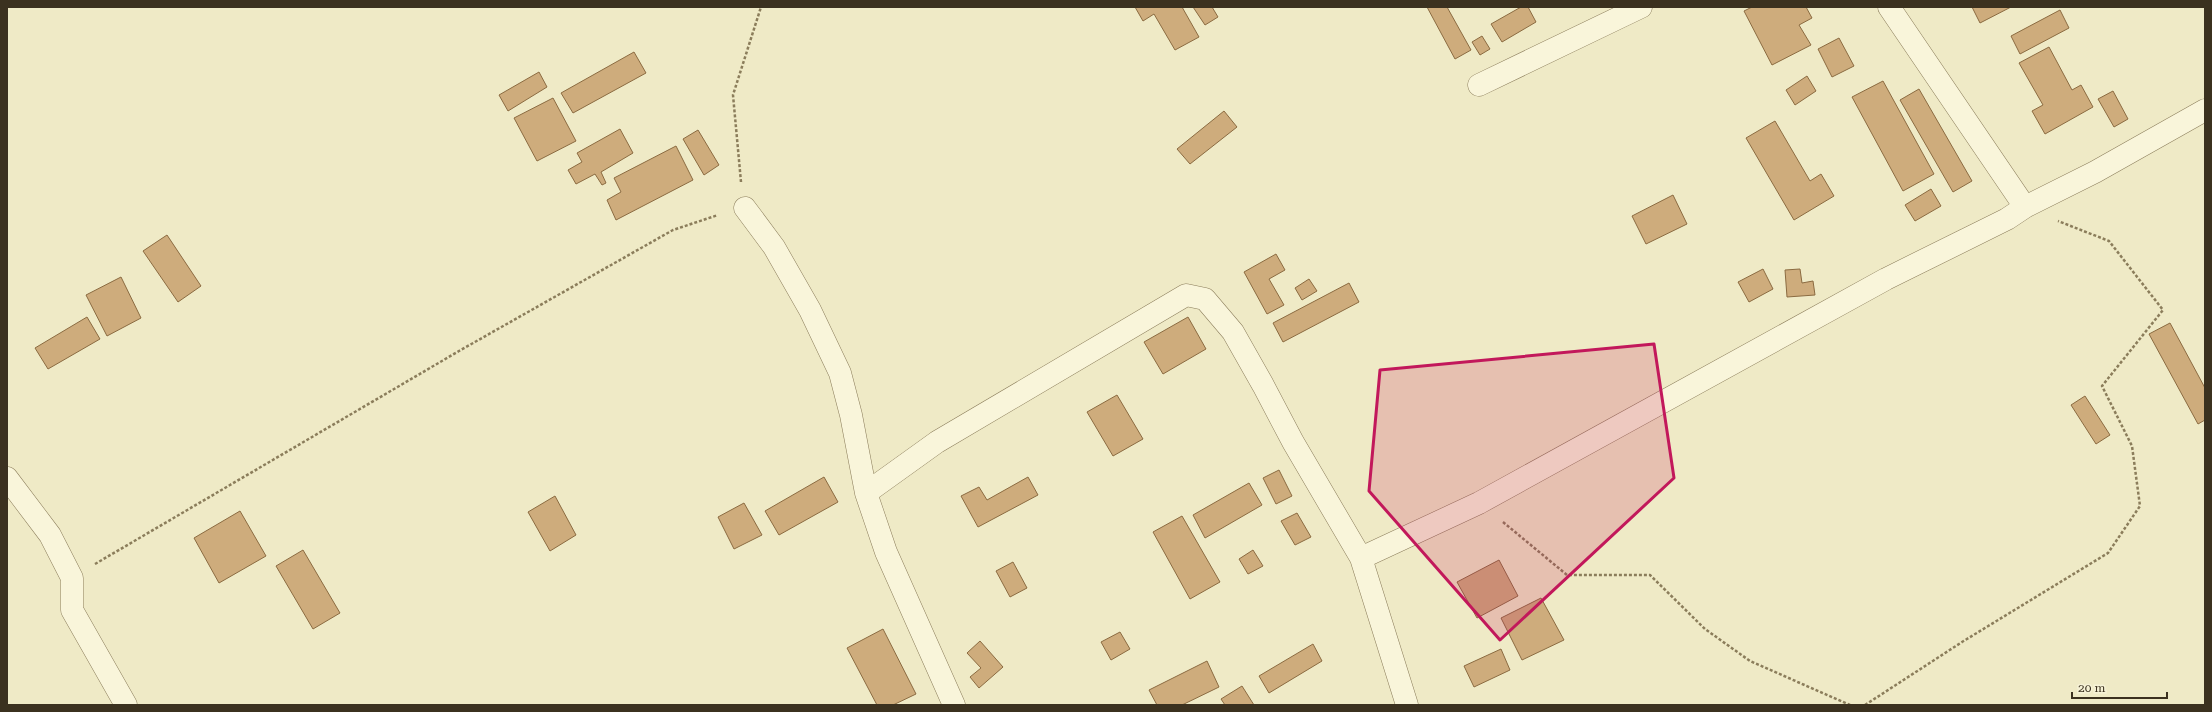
<svg xmlns="http://www.w3.org/2000/svg" width="2212" height="712" font-family="'Roboto Serif',serif">
  <style>
    .building { fill: #ceac7c; stroke: #8b6b41 }
    .lines { fill: none; stroke-linecap: round; stroke-linejoin: round }
    .minor-casing { stroke: #8b7d5b; stroke-width: 23 }
    .path { stroke: #8b7d5b; stroke-width: 2.5; stroke-dasharray: 3 2; stroke-linecap: butt }
    .minor { stroke: #f9f5da; stroke-width: 22 }
    .marked { fill: #c2185b; fill-opacity: 0.2; stroke: #c2185b; stroke-width: 3; stroke-linejoin: round }
  </style>
  <rect width="100%" height="100%" fill="#efeac6"/>
  <!-- building -->
  <path class="building" d="M 1135,7 L 1182,7 L 1199,37 L 1175,50 L 1154,14 L 1143,21 Z
    M 1193,7 L 1212,7 L 1218,17 L 1205,25 Z
    M 1427,7 L 1447,7 L 1471,50 L 1455,59 Z
    M 1521,7 L 1528,7 L 1536,22 L 1502,42 L 1491,24 Z
    M 1752,7 L 1806,7 L 1812,18 L 1799,25 L 1811,45 L 1772,65 L 1744,11 Z
    M 1972,7 L 2011,7 L 1980,23 Z
    M 2060,10 L 2069,28 L 2020,54 L 2011,36 Z
    M 1482,36 L 1490,49 L 1480,55 L 1472,42 Z
    M 1839,38 L 1854,66 L 1832,77 L 1818,49 Z
    M 2049,47 L 2072,90 L 2081,85 L 2093,107 L 2045,134 L 2032,111 L 2043,105 L 2019,63 Z
    M 634,52 L 646,73 L 573,113 L 561,93 Z
    M 539,72 L 547,87 L 508,111 L 499,95 Z
    M 1807,76 L 1816,91 L 1795,105 L 1786,90 Z
    M 1883,81 L 1934,174 L 1903,191 L 1852,97 Z
    M 1919,89 L 1972,181 L 1953,192 L 1900,100 Z
    M 2113,91 L 2128,119 L 2114,127 L 2098,99 Z
    M 553,98 L 576,141 L 537,161 L 514,118 Z
    M 1224,111 L 1237,127 L 1190,164 L 1177,149 Z
    M 1775,121 L 1810,181 L 1821,174 L 1834,196 L 1794,220 L 1746,138 Z
    M 620,129 L 633,153 L 601,172 L 606,183 L 602,185 L 595,174 L 576,184 L 568,170 L 582,162 L 577,153 Z
    M 698,130 L 719,165 L 704,175 L 683,139 Z
    M 676,146 L 693,180 L 616,220 L 607,200 L 621,192 L 614,178 Z
    M 1931,189 L 1941,206 L 1915,221 L 1905,205 Z
    M 1673,195 L 1687,224 L 1646,244 L 1632,216 Z
    M 167,235 L 201,286 L 178,302 L 143,251 Z
    M 1276,254 L 1285,270 L 1269,279 L 1284,305 L 1267,314 L 1244,272 Z
    M 1763,269 L 1773,289 L 1749,302 L 1738,282 Z
    M 1800,269 L 1802,283 L 1813,281 L 1815,295 L 1787,297 L 1785,270 Z
    M 121,277 L 141,318 L 107,336 L 86,295 Z
    M 1309,279 L 1317,291 L 1302,300 L 1295,288 Z
    M 1349,283 L 1359,302 L 1283,342 L 1273,323 Z
    M 87,317 L 100,339 L 48,369 L 35,348 Z
    M 1188,317 L 1206,349 L 1163,374 L 1144,342 Z
    M 2170,323 L 2205,388 L 2205,420 L 2198,424 L 2149,334 Z
    M 1117,395 L 1143,439 L 1113,456 L 1087,412 Z
    M 2085,396 L 2110,435 L 2096,444 L 2071,405 Z
    M 1279,470 L 1292,496 L 1276,504 L 1263,478 Z
    M 824,477 L 838,502 L 779,535 L 765,511 Z
    M 1028,477 L 1038,495 L 978,527 L 961,496 L 979,487 L 987,500 Z
    M 1249,483 L 1262,505 L 1205,538 L 1193,515 Z
    M 555,496 L 576,535 L 550,551 L 528,512 Z
    M 744,503 L 762,535 L 734,549 L 718,517 Z
    M 240,511 L 266,556 L 219,583 L 194,538 Z
    M 1297,513 L 1311,537 L 1295,545 L 1281,521 Z
    M 1182,516 L 1220,582 L 1190,599 L 1153,532 Z
    M 303,550 L 340,613 L 313,629 L 276,566 Z
    M 1253,550 L 1263,566 L 1248,574 L 1239,559 Z
    M 1499,560 L 1518,596 L 1477,618 L 1457,582 Z
    M 1013,562 L 1027,588 L 1010,597 L 996,571 Z
    M 1541,598 L 1564,640 L 1522,660 L 1501,618 Z
    M 883,629 L 916,694 L 893,705 L 877,705 L 847,648 Z
    M 1120,632 L 1130,649 L 1111,660 L 1101,642 Z
    M 980,641 L 1003,667 L 979,688 L 970,677 L 981,668 L 967,653 Z
    M 1313,644 L 1322,661 L 1269,693 L 1259,676 Z
    M 1501,649 L 1510,670 L 1474,687 L 1464,666 Z
    M 1207,661 L 1219,687 L 1182,705 L 1157,705 L 1149,690 Z
    M 1242,686 L 1254,705 L 1225,705 L 1221,699 Z"/>
  <g class="lines">
    <!-- minor casing -->
    <g class="minor-casing">
      <path id="minor" d="M 1889,7 L 2025,207
        M 1479,85 L 1641,7
        M 745,208 L 774,247 L 810,310 L 840,373 L 851,415 L 866,493 L 937,442 L 1186,295 L 1205,299 L 1233,332 L 1263,385 L 1293,442 L 1361,558 L 1479,503 L 1886,279 L 2007,219 L 2025,207 L 2095,172 L 2205,110
        M 7,478 L 50,535 L 72,578 L 72,610 L 126,705
        M 866,493 L 886,552 L 954,705
        M 1361,558 L 1407,705"/>
    </g>
    <!-- path -->
    <path class="path" d="M 741,182 L 733,95 L 761,7
      M 1503,522 L 1567,575 L 1650,575 L 1705,629 L 1750,661 L 1850,705
      M 95,564 L 459,351 L 673,230 L 718,215
      M 1865,705 L 1962,642 L 2108,553 L 2140,506 L 2132,446 L 2102,386 L 2163,310 L 2109,241 L 2058,221"/>
    <!-- minor -->
    <use href="#minor" class="minor"/>
  </g>
  <!-- marked area -->
  <path class="marked" d="M 1654,344 L 1674,478 L 1500,640 L 1369,491 L 1380,370 Z"/>
  <!-- border -->
  <rect width="2212" height="712" fill="none" stroke="#3b311f" stroke-width="16"/>
  <!-- scale -->
  <path d="M2072 692v6h95v-6" fill="none" stroke="#3b311f" stroke-width="2"/>
  <text x="2078" y="692" font-size="12" fill="#3b311f" stroke="#f6f2d6" stroke-width="3" paint-order="stroke">20 m</text>
</svg>
